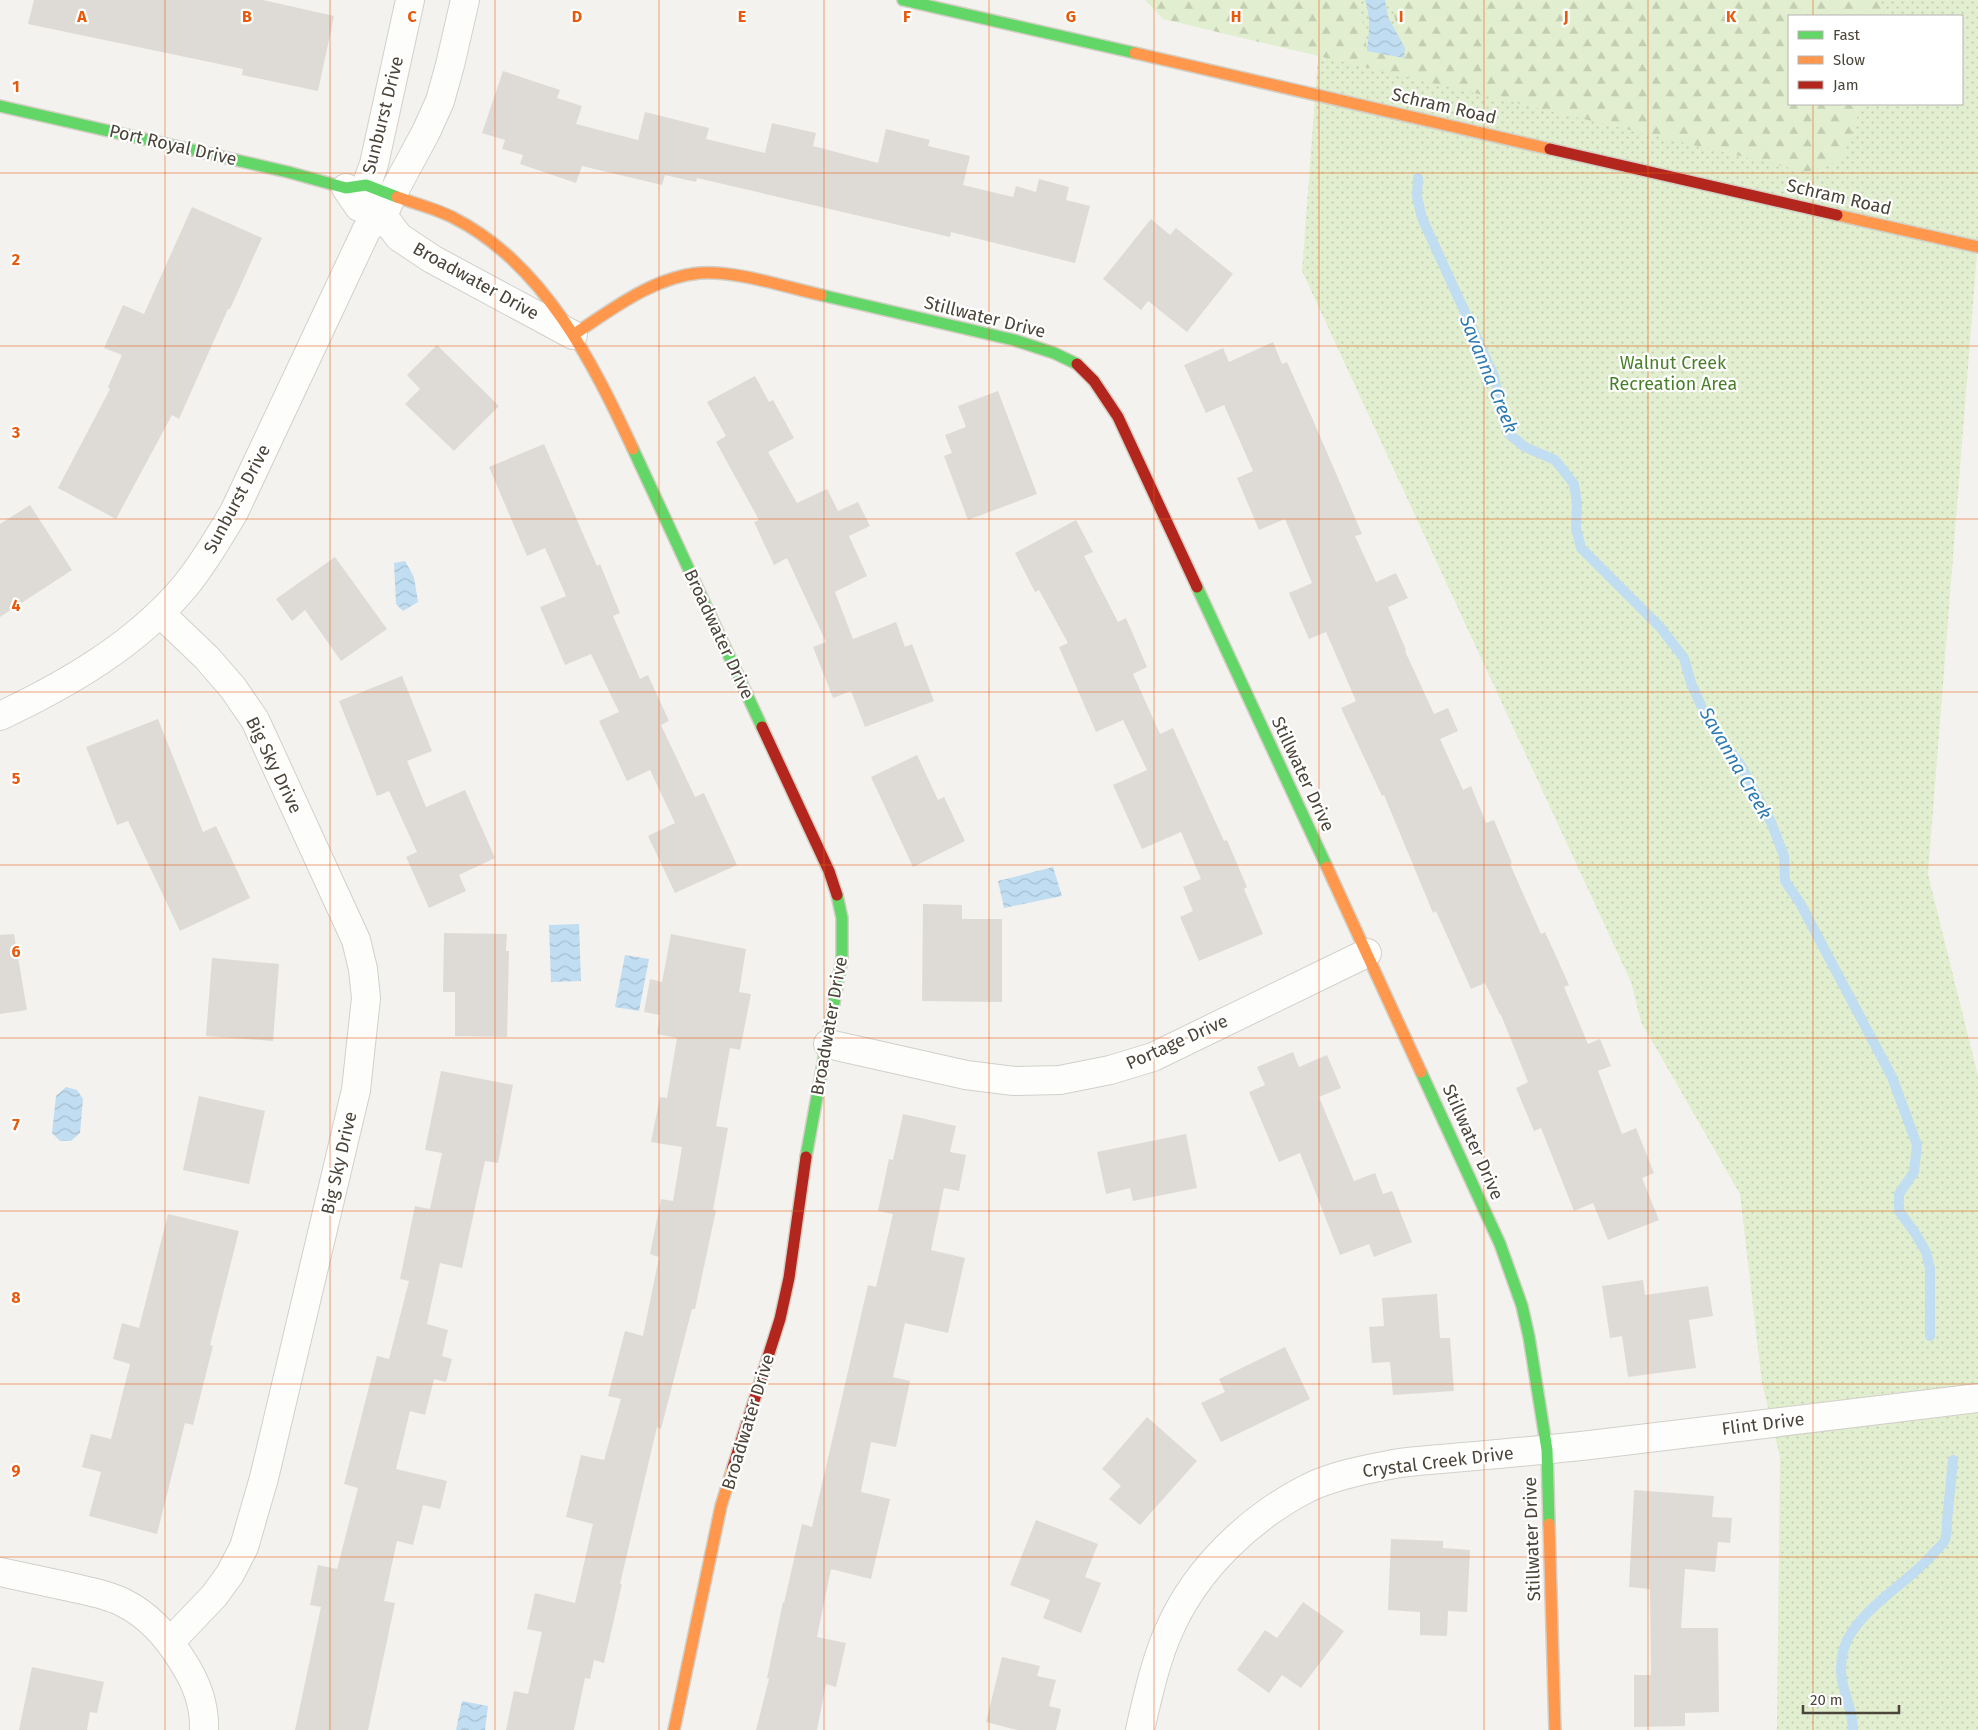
<svg xmlns="http://www.w3.org/2000/svg" width="1978" height="1730" font-family="'Fira Sans',sans-serif">
  <style>
    .grass { fill: url(#grass-dots); fill-rule: evenodd }
    .forest { fill: url(#forest-firs) }
    .water { fill: url(#water-waves) }
    .lines { fill: none; stroke-linecap: round; stroke-linejoin: round }
    .stream { stroke: #c0ddf1; stroke-width: 10 }
    .building { fill: #dedbd6 }
    .street-casing { stroke: #d2d0cb; stroke-width: 30 }
    .fast-casing { stroke: #d3cfc5; stroke-width: 14 }
    .slow-casing { stroke: #d3cfc5; stroke-width: 14 }
    .jam-casing { stroke: #d3cfc5; stroke-width: 14 }
    .street { stroke: #fdfdfc; stroke-width: 28 }
    .fast { stroke: #63d668; stroke-width: 11 }
    .slow { stroke: #ff974d; stroke-width: 11 }
    .jam { stroke: #b3261e; stroke-width: 11 }
    .grid { fill: none; stroke: #e8590c; stroke-width: 1; stroke-opacity: 0.55 }
    .labels { text-anchor: middle; dominant-baseline: central; stroke-width: 4.5; stroke-linejoin: round; paint-order: stroke }
    .street-label { font-size: 18px; fill: #4b4439; stroke: #fff }
    .park-label { font-size: 18px; fill: #4a7f2a; stroke: #fff }
    .water-label { font-size: 19px; font-style: italic; fill: #2e7ab2; stroke: #fff }
    .grid-label { font-size: 16px; text-anchor: middle; font-weight: bold; fill: #e8590c; stroke: #fff; stroke-width: 4.5; stroke-linejoin: round; paint-order: stroke }
  </style>
  <defs>
    <pattern id="grass-dots" width="8" height="8" patternUnits="userSpaceOnUse" patternTransform="scale(1.25)"><rect width="8" height="8" fill="#e1eecf"/><path d="M2 2h.1M6 6h.1" fill="none" stroke="#c3cdb2" stroke-width="1.8" stroke-linecap="round"/></pattern>
    <pattern id="forest-firs" width="22" height="20" patternUnits="userSpaceOnUse" patternTransform="scale(1.25)"><rect width="22" height="20" fill="#e1eecf"/><path d="M5 1l3.5 6h-7zM16 11l3.5 6h-7z" fill="#c3cdb2"/></pattern>
    <pattern id="water-waves" width="16" height="10" patternUnits="userSpaceOnUse" patternTransform="scale(1.25)"><rect width="16" height="10" fill="#c0ddf1"/><path d="M0 5q4-4 8 0t8 0" fill="none" stroke="#a6bfcf"/></pattern>
  </defs>
  <rect width="100%" height="100%" fill="#f4f2ee"/>
  <!-- grass -->
  <path class="grass" d="M 1243,0 L 1978,0 L 1978,240 L 1928,874 L 1978,1076 L 1978,1730 L 1777,1730 L 1780,1457 L 1762,1383 L 1740,1194 L 1641,1022 L 1631,982 L 1302,271 L 1321,18 ZM 1789,16 L 1962,16 L 1962,104 L 1789,104 Z"/>
  <!-- forest -->
  <path class="forest" d="M 1145,0 L 1359,0 L 1367,51 L 1403,57 L 1391,0 L 1881,0 L 1884,16 L 1789,16 L 1789,104 L 1862,104 L 1842,160 L 1807,172 L 1163,19 Z"/>
  <!-- water -->
  <path class="water" d="M 1365,0 L 1385,0 L 1388,17 L 1405,48 L 1404,58 L 1367,51 C 1369,33 1371,17 1365,0 Z
    M 405,561 L 414,577 L 418,602 L 403,611 L 396,604 L 394,563 Z
    M 1053,867 L 1062,896 L 1004,908 L 998,881 Z
    M 579,924 L 581,981 L 551,982 L 549,925 Z
    M 625,955 L 649,959 L 639,1011 L 615,1007 Z
    M 66,1087 L 77,1090 L 83,1099 L 80,1133 L 71,1141 L 60,1141 L 52,1133 L 56,1096 Z
    M 462,1701 L 488,1706 L 485,1730 L 456,1730 Z"/>
  <g class="lines">
    <!-- stream -->
    <path class="stream" d="M 1418,178 L 1417,197 L 1422,218 L 1494,376 L 1502,415 L 1509,434 L 1525,447 L 1555,460 L 1574,484 L 1577,503 L 1576,528 L 1581,548 L 1660,627 L 1684,658 L 1691,683 L 1709,723 L 1740,764 L 1771,822 L 1784,856 L 1785,881 L 1800,903 L 1892,1077 L 1917,1145 L 1914,1172 L 1899,1194 L 1899,1211 L 1915,1233 L 1926,1252 L 1930,1268 L 1930,1336
      M 1853,1730 C 1852,1699 1834,1682 1844,1648 C 1855,1612 1909,1582 1933,1554 C 1936,1550 1943,1545 1945,1540 C 1947,1535 1947,1526 1947,1521 C 1949,1500 1951,1480 1953,1460"/>
  </g>
  <!-- building -->
  <path class="building" d="M 34,0 L 263,0 L 334,16 L 318,91 L 242,75 L 243,69 L 28,24 Z
    M 503,71 L 560,90 L 557,98 L 582,106 L 576,124 L 638,140 L 645,112 L 709,128 L 706,139 L 765,153 L 772,123 L 816,133 L 813,146 L 878,163 L 886,129 L 930,140 L 928,146 L 970,156 L 963,185 L 1013,197 L 1016,186 L 1036,192 L 1039,179 L 1069,187 L 1066,200 L 1090,206 L 1075,263 L 951,232 L 950,237 L 697,178 L 696,182 L 665,175 L 662,185 L 582,166 L 576,183 L 520,164 L 523,155 L 502,149 L 505,140 L 482,133 Z
    M 192,207 L 262,238 L 230,309 L 228,309 L 179,419 L 172,415 L 116,519 L 58,488 L 110,389 L 108,387 L 122,355 L 104,348 L 123,305 L 144,314 Z
    M 1151,219 L 1170,235 L 1176,228 L 1233,274 L 1187,332 L 1148,301 L 1141,310 L 1103,279 Z
    M 1273,342 L 1282,364 L 1287,362 L 1313,420 L 1362,534 L 1355,536 L 1376,582 L 1396,573 L 1408,598 L 1388,607 L 1406,650 L 1405,651 L 1434,714 L 1448,708 L 1458,731 L 1440,739 L 1463,790 L 1471,786 L 1486,823 L 1494,820 L 1512,863 L 1510,864 L 1541,934 L 1545,932 L 1569,985 L 1564,987 L 1588,1044 L 1600,1039 L 1611,1066 L 1598,1071 L 1622,1134 L 1636,1128 L 1654,1173 L 1642,1178 L 1659,1220 L 1608,1240 L 1593,1203 L 1574,1211 L 1541,1128 L 1534,1131 L 1516,1088 L 1528,1082 L 1501,1015 L 1500,1015 L 1485,983 L 1471,989 L 1436,911 L 1433,913 L 1384,795 L 1382,796 L 1341,708 L 1356,701 L 1326,632 L 1309,639 L 1289,593 L 1312,583 L 1285,519 L 1259,530 L 1237,478 L 1253,471 L 1224,405 L 1206,413 L 1184,365 L 1223,348 L 1229,362 Z
    M 437,345 L 499,406 L 454,451 L 405,404 L 420,389 L 407,375 Z
    M 755,376 L 769,402 L 773,400 L 794,438 L 768,452 L 797,503 L 827,489 L 838,511 L 858,502 L 870,526 L 849,536 L 867,576 L 835,592 L 853,639 L 896,622 L 905,647 L 912,644 L 934,701 L 865,727 L 851,691 L 833,698 L 813,647 L 826,642 L 787,558 L 774,565 L 754,522 L 759,520 L 716,442 L 726,436 L 707,402 Z
    M 998,391 L 1037,494 L 968,520 L 944,456 L 952,453 L 945,435 L 966,427 L 958,406 Z
    M 544,444 L 597,566 L 600,564 L 620,613 L 613,616 L 640,679 L 648,675 L 669,721 L 661,725 L 695,797 L 704,793 L 737,865 L 675,893 L 648,836 L 675,823 L 650,770 L 627,781 L 599,721 L 619,712 L 591,654 L 565,665 L 540,607 L 566,596 L 545,548 L 527,556 L 489,467 Z
    M 30,505 L 72,570 L 0,617 L 0,524 Z
    M 1076,520 L 1093,552 L 1084,556 L 1118,622 L 1126,618 L 1147,667 L 1133,674 L 1160,734 L 1173,728 L 1224,841 L 1227,840 L 1247,887 L 1244,889 L 1263,934 L 1199,961 L 1180,917 L 1193,911 L 1183,887 L 1201,879 L 1181,832 L 1142,849 L 1113,785 L 1147,770 L 1123,720 L 1096,732 L 1059,647 L 1068,643 L 1039,590 L 1035,592 L 1015,553 Z
    M 335,557 L 387,629 L 341,661 L 305,610 L 292,621 L 276,599 Z
    M 402,676 L 432,751 L 407,761 L 426,807 L 465,790 L 495,858 L 459,875 L 466,891 L 429,908 L 406,857 L 417,852 L 389,791 L 377,796 L 339,701 Z
    M 158,719 L 203,832 L 216,826 L 250,898 L 180,931 L 128,821 L 117,825 L 86,747 Z
    M 917,755 L 938,800 L 944,797 L 965,841 L 913,867 L 871,777 Z
    M 923,904 L 962,905 L 962,919 L 1002,919 L 1002,1002 L 922,1001 Z
    M 444,933 L 507,934 L 506,951 L 509,951 L 507,1037 L 455,1036 L 455,992 L 443,992 Z
    M 14,934 L 27,1010 L 0,1014 L 0,935 Z
    M 671,934 L 746,949 L 739,992 L 751,994 L 740,1050 L 730,1048 L 716,1126 L 728,1128 L 713,1210 L 716,1210 L 695,1309 L 692,1309 L 661,1429 L 657,1427 L 620,1584 L 622,1584 L 604,1663 L 594,1660 L 590,1679 L 585,1678 L 574,1730 L 506,1730 L 514,1691 L 528,1694 L 542,1632 L 527,1629 L 535,1593 L 575,1603 L 593,1524 L 566,1517 L 581,1455 L 604,1460 L 621,1399 L 608,1396 L 625,1331 L 643,1336 L 659,1257 L 650,1254 L 661,1199 L 673,1201 L 682,1147 L 651,1142 L 660,1097 L 667,1098 L 677,1038 L 657,1034 L 660,1015 L 644,1012 L 650,979 L 662,982 Z
    M 212,958 L 279,964 L 273,1041 L 206,1036 Z
    M 1293,1052 L 1299,1067 L 1327,1055 L 1341,1088 L 1319,1097 L 1354,1181 L 1375,1173 L 1383,1194 L 1392,1191 L 1412,1242 L 1374,1257 L 1369,1244 L 1340,1255 L 1300,1153 L 1279,1162 L 1249,1092 L 1265,1085 L 1257,1067 Z
    M 441,1071 L 513,1085 L 498,1163 L 485,1161 L 462,1268 L 440,1263 L 427,1324 L 448,1330 L 442,1356 L 452,1359 L 446,1382 L 434,1379 L 425,1415 L 410,1411 L 396,1469 L 447,1481 L 440,1509 L 423,1505 L 413,1545 L 397,1541 L 384,1601 L 395,1603 L 368,1730 L 295,1730 L 321,1607 L 310,1605 L 318,1565 L 337,1569 L 358,1488 L 344,1484 L 377,1356 L 389,1359 L 409,1281 L 400,1279 L 415,1206 L 430,1209 L 442,1153 L 425,1150 Z
    M 199,1096 L 265,1111 L 249,1184 L 183,1170 Z
    M 903,1114 L 956,1126 L 950,1152 L 966,1155 L 959,1191 L 944,1188 L 931,1250 L 965,1258 L 948,1333 L 905,1323 L 893,1377 L 910,1381 L 896,1447 L 871,1442 L 861,1492 L 890,1499 L 871,1579 L 831,1569 L 817,1637 L 846,1643 L 836,1687 L 826,1684 L 817,1730 L 756,1730 L 769,1679 L 767,1678 L 783,1602 L 784,1603 L 802,1524 L 812,1527 L 868,1285 L 876,1287 L 893,1214 L 878,1211 L 889,1159 L 893,1160 Z
    M 1186,1134 L 1197,1188 L 1133,1201 L 1130,1188 L 1106,1194 L 1097,1152 Z
    M 168,1214 L 239,1231 L 210,1345 L 213,1346 L 193,1425 L 185,1423 L 157,1534 L 89,1516 L 101,1472 L 82,1467 L 91,1434 L 111,1439 L 130,1364 L 113,1359 L 122,1323 L 139,1328 Z
    M 1643,1280 L 1645,1295 L 1708,1286 L 1713,1316 L 1689,1320 L 1696,1368 L 1628,1377 L 1622,1336 L 1610,1338 L 1602,1286 Z
    M 1437,1294 L 1440,1338 L 1450,1338 L 1454,1391 L 1393,1395 L 1390,1362 L 1372,1363 L 1369,1327 L 1384,1326 L 1382,1298 Z
    M 1285,1347 L 1310,1399 L 1221,1442 L 1201,1403 L 1225,1392 L 1219,1379 Z
    M 1147,1417 L 1197,1461 L 1140,1525 L 1109,1499 L 1121,1486 L 1102,1469 Z
    M 1634,1490 L 1714,1496 L 1712,1517 L 1732,1518 L 1730,1543 L 1718,1542 L 1715,1572 L 1685,1569 L 1681,1628 L 1718,1628 L 1719,1712 L 1685,1713 L 1685,1726 L 1634,1727 L 1634,1675 L 1651,1675 L 1650,1589 L 1629,1587 Z
    M 1036,1520 L 1098,1544 L 1085,1577 L 1101,1583 L 1081,1633 L 1043,1618 L 1050,1600 L 1010,1585 Z
    M 1391,1539 L 1443,1541 L 1443,1548 L 1470,1550 L 1467,1612 L 1448,1611 L 1447,1636 L 1420,1635 L 1420,1612 L 1388,1610 Z
    M 1303,1602 L 1344,1631 L 1301,1688 L 1282,1675 L 1269,1693 L 1237,1670 L 1265,1630 L 1277,1638 Z
    M 1002,1657 L 1040,1666 L 1037,1676 L 1056,1680 L 1049,1706 L 1061,1709 L 1056,1730 L 1017,1730 L 986,1722 Z
    M 32,1667 L 104,1682 L 97,1713 L 90,1712 L 87,1730 L 19,1730 Z"/>
  <g class="lines">
    <!-- street casing -->
    <g class="street-casing">
      <path id="street" d="M 346,188 L 359,207 L 383,216 L 399,237 L 432,259 L 573,335
        M 359,206 L 374,164 L 410,0
        M 160,613 L 207,658 L 233,688 L 255,720 L 356,940 L 363,969 L 366,998 L 356,1090 L 264,1478 L 244,1547 L 230,1574 L 214,1596 L 170,1642
        M 0,716 C 68,684 137,644 186,585 C 204,563 219,537 234,512 L 367,229 L 383,216 L 392,195 L 426,132 L 440,101 L 450,65 L 465,0
        M 828,1044 L 966,1075 L 1014,1081 L 1060,1080 L 1110,1070 L 1153,1057 L 1367,953
        M 0,1572 C 23,1577 47,1582 70,1587 C 87,1591 106,1594 122,1602 C 149,1615 168,1637 183,1662 C 196,1682 205,1706 204,1730
        M 1140,1730 C 1148,1695 1156,1658 1171,1626 C 1198,1567 1251,1517 1308,1488 C 1333,1476 1362,1470 1389,1465 C 1409,1461 1431,1460 1453,1458 C 1498,1454 1544,1450 1590,1445 C 1720,1429 1849,1414 1978,1398"/>
    </g>
    <!-- fast casing -->
    <g class="fast-casing">
      <path id="fast" d="M 903,0 L 1135,53
        M 0,106 L 288,172 L 346,188 L 366,185 L 397,197
        M 821,295 L 1014,340 L 1054,353 L 1077,364
        M 633,449 L 762,727
        M 1197,587 L 1327,867
        M 1421,1072 L 1500,1244 L 1522,1306 L 1529,1337 L 1547,1450 L 1549,1524
        M 806,1157 L 842,959 L 842,918 L 837,895"/>
    </g>
    <!-- slow casing -->
    <g class="slow-casing">
      <path id="slow" d="M 1135,53 L 1550,149
        M 397,197 C 416,204 437,209 454,218 C 544,264 593,363 633,449
        M 1837,215 L 1978,247
        M 573,335 C 611,310 653,277 700,273 C 734,270 786,287 821,295
        M 1327,867 L 1421,1072
        M 1549,1524 L 1555,1730
        M 674,1730 L 721,1506 L 733,1467"/>
    </g>
    <!-- jam casing -->
    <g class="jam-casing">
      <path id="jam" d="M 1550,149 L 1837,215
        M 1077,364 L 1094,381 L 1118,417 L 1197,587
        M 762,727 L 829,871 L 837,895
        M 733,1467 L 780,1319 L 789,1278 L 806,1157"/>
    </g>
    <!-- street -->
    <use href="#street" class="street"/>
    <!-- fast -->
    <use href="#fast" class="fast"/>
    <!-- slow -->
    <use href="#slow" class="slow"/>
    <!-- jam -->
    <use href="#jam" class="jam"/>
  </g>
  <!-- grid -->
  <path class="grid" d="M 165,0 L 165,1730M 330,0 L 330,1730M 495,0 L 495,1730M 659,0 L 659,1730M 824,0 L 824,1730M 989,0 L 989,1730M 1154,0 L 1154,1730M 1319,0 L 1319,1730M 1484,0 L 1484,1730M 1648,0 L 1648,1730M 1813,0 L 1813,16M 1813,104 L 1813,1730M 0,173 L 1978,173M 0,346 L 1978,346M 0,519 L 1978,519M 0,692 L 1978,692M 0,865 L 1978,865M 0,1038 L 1978,1038M 0,1211 L 1978,1211M 0,1384 L 1978,1384M 0,1557 L 1978,1557"/>
  <g class="labels">
    <!-- street labels -->
    <g class="street-label">
      <text transform="translate(1444 106) rotate(13)">Schram Road</text>
      <text transform="translate(383 115) rotate(-76)">Sunburst Drive</text>
      <text transform="translate(173 145) rotate(13)">Port Royal Drive</text>
      <text transform="translate(1839 197) rotate(13)">Schram Road</text>
      <text transform="translate(476 281) rotate(29)">Broadwater Drive</text>
      <text transform="translate(985 317) rotate(14)">Stillwater Drive</text>
      <text transform="translate(237 499) rotate(-62)">Sunburst Drive</text>
      <text transform="translate(719 634) rotate(65)">Broadwater Drive</text>
      <text transform="translate(274 765) rotate(64)">Big Sky Drive</text>
      <text transform="translate(1303 774) rotate(65)">Stillwater Drive</text>
      <text transform="translate(829 1026) rotate(-80)">Broadwater Drive</text>
      <text transform="translate(1177 1042) rotate(-24)">Portage Drive</text>
      <text transform="translate(1473 1142) rotate(66)">Stillwater Drive</text>
      <text transform="translate(339 1163) rotate(-77)">Big Sky Drive</text>
      <text transform="translate(748 1422) rotate(-73)">Broadwater Drive</text>
      <text transform="translate(1763 1424) rotate(-7)">Flint Drive</text>
      <text transform="translate(1438 1462) rotate(-7)">Crystal Creek Drive</text>
      <text transform="translate(1532 1539) rotate(-92)">Stillwater Drive</text>
    </g>
    <!-- park labels -->
    <g class="park-label">
      <text x="1673" y="363">Walnut Creek<tspan x="1673" dy="21">Recreation Area</tspan></text>
    </g>
    <!-- water labels -->
    <g class="water-label">
      <text transform="translate(1489 374) rotate(68)">Savanna Creek</text>
      <text transform="translate(1736 763) rotate(60)">Savanna Creek</text>
    </g>
  </g>
  <g class="grid-label">
    <text x="82" y="22">A</text>
    <text x="247" y="22">B</text>
    <text x="412" y="22">C</text>
    <text x="577" y="22">D</text>
    <text x="742" y="22">E</text>
    <text x="907" y="22">F</text>
    <text x="1071" y="22">G</text>
    <text x="1236" y="22">H</text>
    <text x="1401" y="22">I</text>
    <text x="1566" y="22">J</text>
    <text x="1731" y="22">K</text>
    <text x="16" y="92">1</text>
    <text x="16" y="265">2</text>
    <text x="16" y="438">3</text>
    <text x="16" y="611">4</text>
    <text x="16" y="784">5</text>
    <text x="16" y="957">6</text>
    <text x="16" y="1130">7</text>
    <text x="16" y="1303">8</text>
    <text x="16" y="1476">9</text>
  </g>
  <!-- legend -->
  <rect x="1788" y="15" width="175" height="90" fill="#ffffff" stroke="#b7b4b0"/>
  <rect x="1798" y="31" width="25" height="8" fill="#63d668" stroke="#b7b4b0"/>
  <text x="1833" y="40" font-size="15" fill="#4b4439">Fast</text>
  <rect x="1798" y="56" width="25" height="8" fill="#ff974d" stroke="#b7b4b0"/>
  <text x="1833" y="65" font-size="15" fill="#4b4439">Slow</text>
  <rect x="1798" y="81" width="25" height="8" fill="#b3261e" stroke="#b7b4b0"/>
  <text x="1833" y="90" font-size="15" fill="#4b4439">Jam</text>
  <!-- scale -->
  <path d="M1803 1705v8h96v-8" fill="none" stroke="#4b4439" stroke-width="2.5"/>
  <text x="1810" y="1705" font-size="15" fill="#4b4439" stroke="#ffffff" stroke-width="4" paint-order="stroke">20 m</text>
</svg>
